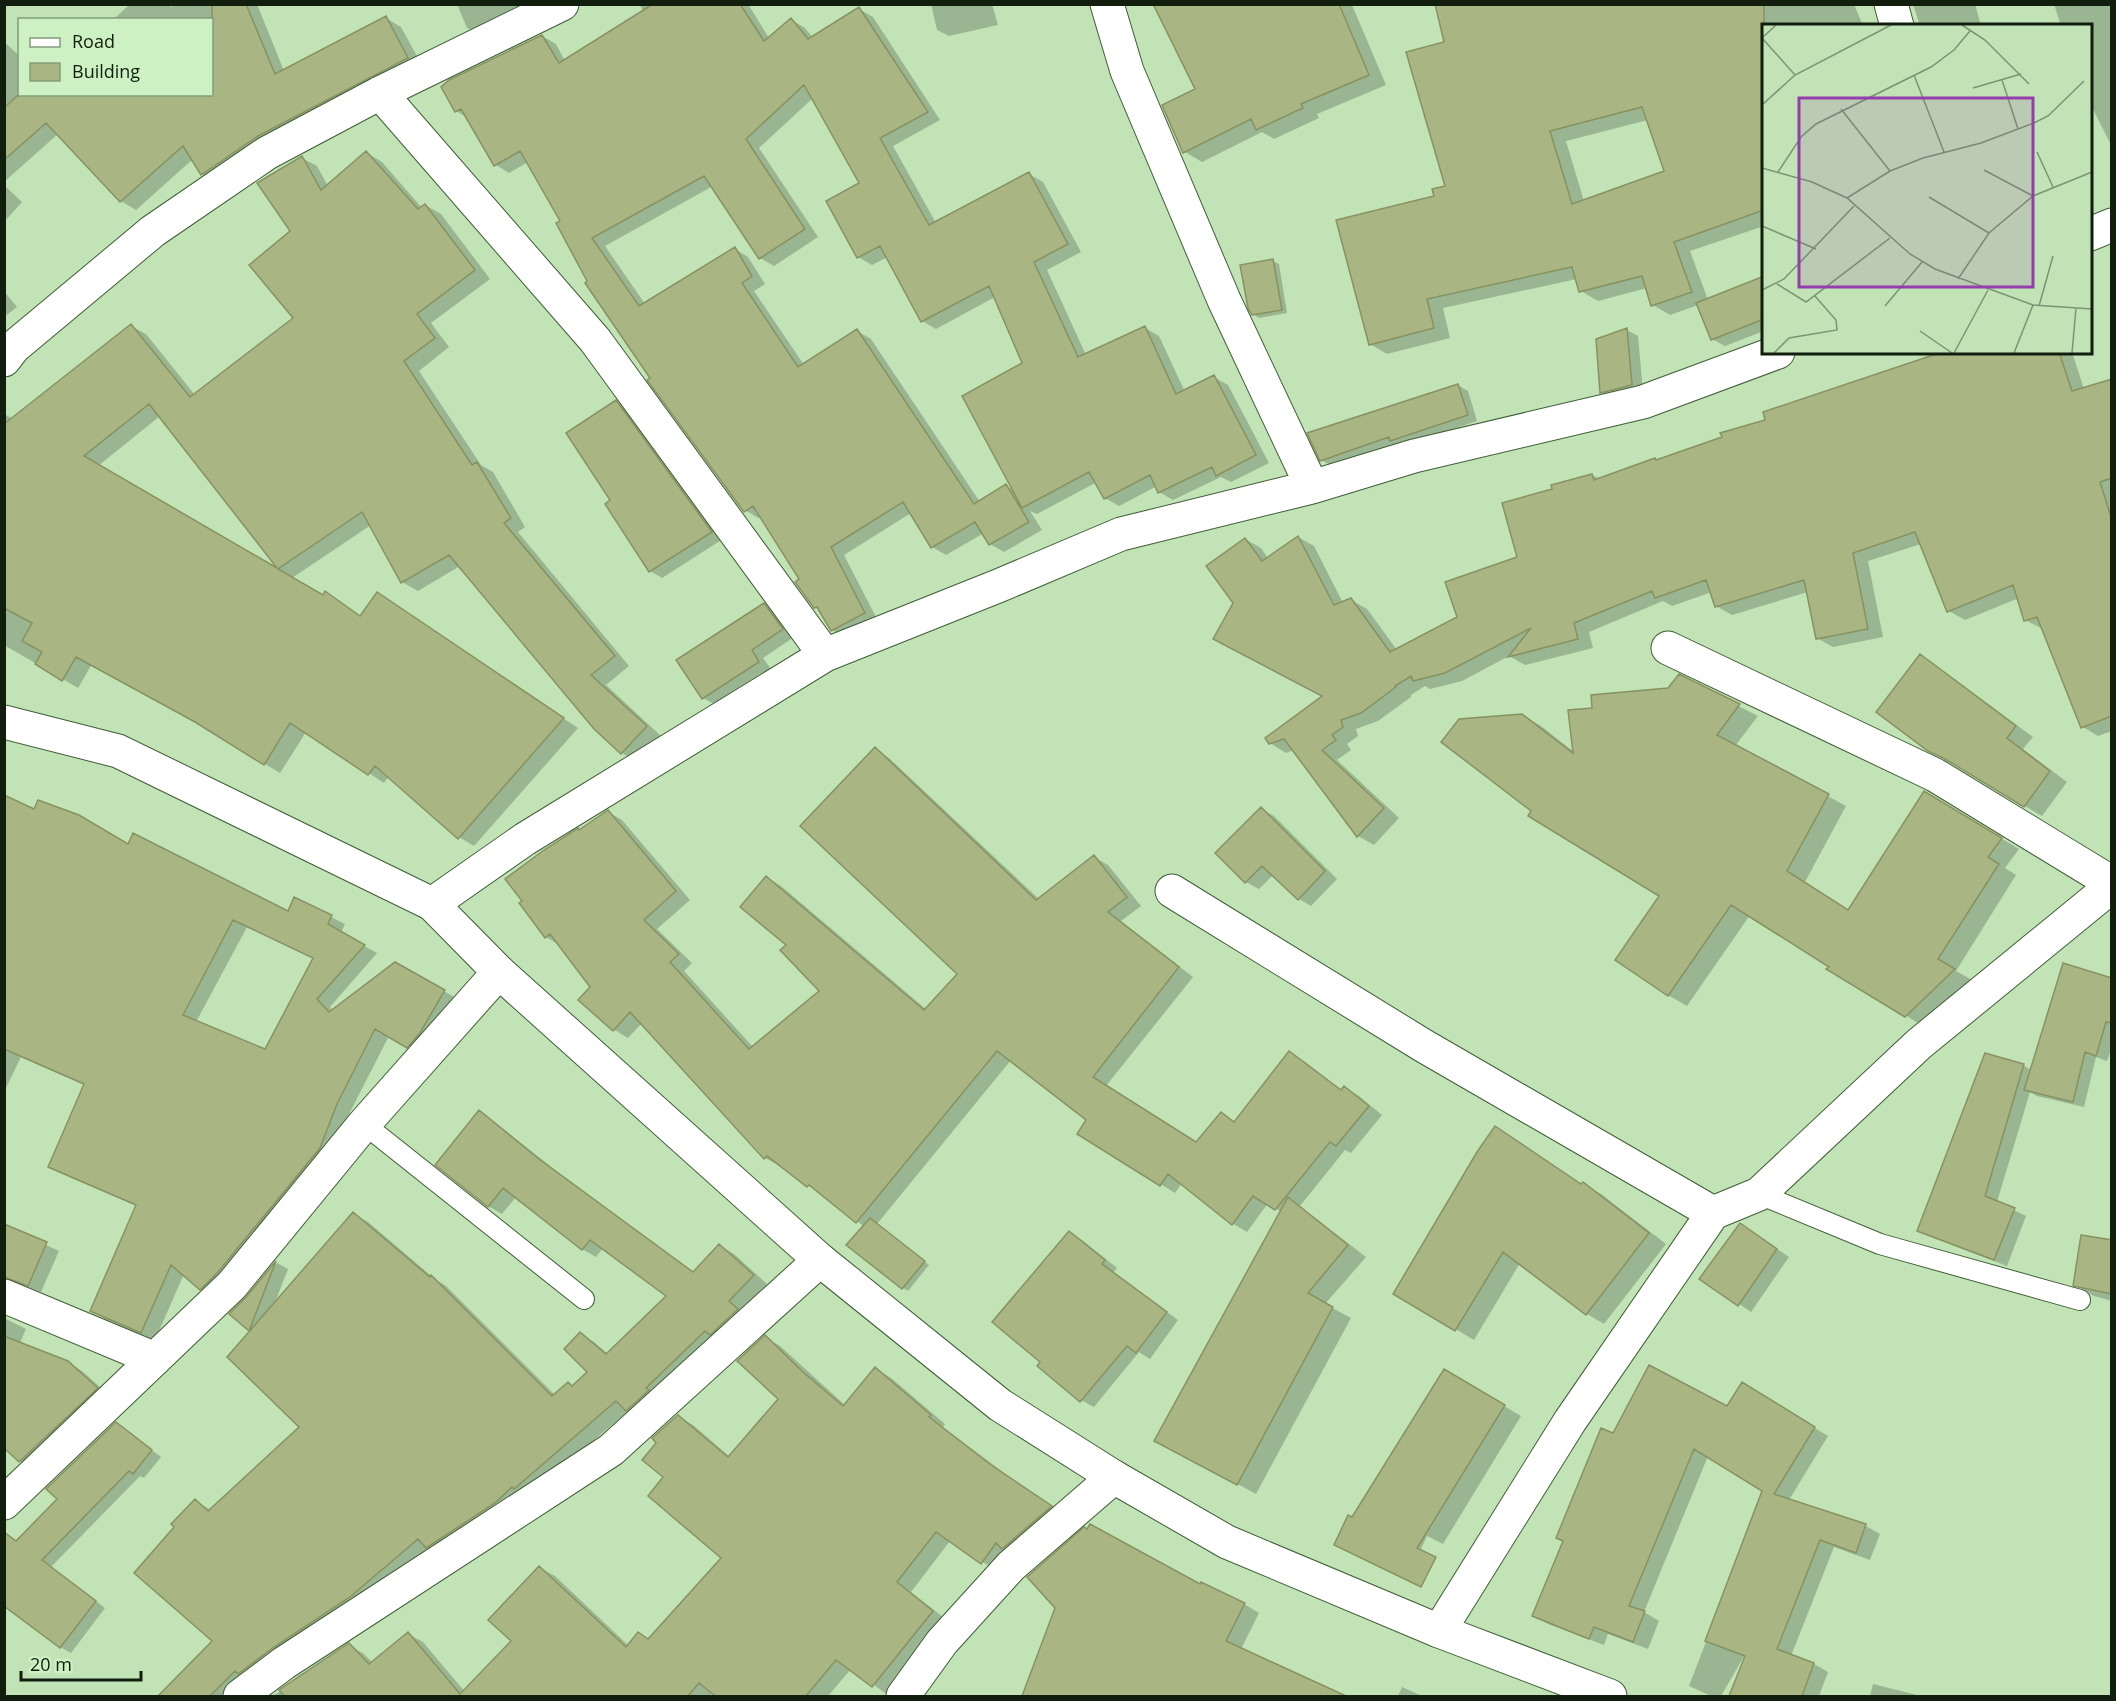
<svg xmlns="http://www.w3.org/2000/svg" width="2116" height="1701" font-family="'Open Sans',sans-serif">
  <style>
    .shadow { fill: #0003; fill-rule: evenodd }
    .building { fill: #a9b582; stroke: #879261; stroke-width: 1.5; fill-rule: evenodd }
    .lines { fill: none; stroke-linecap: round; stroke-linejoin: round }
    .service-casing { stroke: #3f5d36; stroke-width: 22 }
    .minor-casing { stroke: #3f5d36; stroke-width: 35 }
    .tertiary-casing { stroke: #3f5d36; stroke-width: 35 }
    .service { stroke: #fff; stroke-width: 20 }
    .minor { stroke: #fff; stroke-width: 33 }
    .tertiary { stroke: #fff; stroke-width: 33 }
    .inset-road { fill: none; stroke: #7b9473; stroke-width: 1.5 }
    .view { fill: #943eab; fill-opacity: 0.15; stroke: #943eab; stroke-width: 3 }
    .inset-edge { fill: none; stroke: #111e0e; stroke-width: 3 }
  </style>
  <rect width="100%" height="100%" fill="#c1e3b6"/>
  <!-- shadow -->
  <path class="shadow" d="M 130,4 L 169,4 L 171,7 L 176,4 L 257,4 L 284,71 L 386,18 L 401,27 L 423,67 L 217,183 L 202,174 L 193,159 L 136,210 L 121,201 L 58,134 L 4,182 L 4,107 L 7,105 L 4,102 L 4,42 L 20,56 L 20,94 L 212,94 L 212,20 L 113,20 Z
    M 457,4 L 524,4 L 480,35 L 467,28 Z
    M 640,4 L 748,4 L 769,38 L 792,20 L 805,28 L 813,38 L 859,9 L 873,17 L 940,120 L 893,146 L 936,223 L 1029,174 L 1043,182 L 1081,252 L 1047,270 L 1086,355 L 1145,328 L 1159,336 L 1185,392 L 1214,377 L 1228,385 L 1269,463 L 1231,482 L 1221,477 L 1173,500 L 1159,492 L 1157,486 L 1119,506 L 1105,498 L 1097,482 L 1037,514 L 1030,511 L 1042,530 L 1004,552 L 990,544 L 984,533 L 946,555 L 932,547 L 911,513 L 844,555 L 878,621 L 846,638 L 832,630 L 820,610 L 815,607 L 801,580 L 761,517 L 758,518 L 745,510 L 589,282 L 562,221 L 528,162 L 509,173 L 496,165 L 468,118 L 456,111 L 542,36 L 556,44 L 565,61 L 643,12 ZM 813,98 L 861,183 L 828,202 L 858,257 L 872,265 L 888,257 L 922,321 L 936,329 L 995,297 L 1024,364 L 1014,490 L 1006,486 L 980,502 L 871,339 L 857,331 L 804,365 L 754,291 L 765,284 L 748,257 L 735,249 L 645,304 L 605,246 L 713,186 L 760,258 L 774,266 L 818,237 L 759,148 Z
    M 931,4 L 992,4 L 998,25 L 949,36 L 937,30 Z
    M 1155,4 L 1353,4 L 1352,5 L 1386,85 L 1317,114 L 1319,118 L 1274,139 L 1262,132 L 1202,162 L 1185,152 L 1164,106 L 1197,89 Z
    M 1436,4 L 1854,4 L 1863,26 L 1764,26 L 1764,226 L 1690,251 L 1708,300 L 1764,278 L 1764,331 L 1725,346 L 1712,339 L 1698,305 L 1670,315 L 1653,305 L 1647,288 L 1598,301 L 1581,291 L 1577,279 L 1443,308 L 1450,338 L 1387,354 L 1370,344 L 1435,197 L 1447,187 L 1445,43 ZM 1648,120 L 1666,172 L 1584,201 L 1566,141 Z
    M 1913,4 L 1975,4 L 1981,26 L 1920,26 Z
    M 2054,4 L 2112,4 L 2112,147 L 2090,103 L 2090,26 L 2061,26 Z
    M 367,153 L 382,162 L 422,208 L 425,205 L 441,214 L 490,279 L 431,323 L 449,347 L 419,371 L 481,465 L 493,472 L 525,527 L 518,532 L 629,666 L 606,685 L 661,736 L 637,762 L 622,753 L 460,566 L 418,591 L 402,582 L 371,525 L 292,578 L 323,596 L 326,593 L 362,617 L 377,594 L 578,728 L 474,846 L 459,837 L 389,776 L 384,783 L 306,732 L 280,773 L 201,725 L 92,664 L 78,688 L 4,645 L 4,414 L 13,419 L 131,326 L 146,334 L 195,395 L 295,318 L 292,231 L 302,158 L 317,166 L 328,186 ZM 160,416 L 282,573 L 98,466 Z
    M 4,185 L 22,202 L 4,222 Z
    M 1273,261 L 1279,264 L 1287,313 L 1259,318 L 1253,314 Z
    M 4,291 L 17,307 L 4,317 Z
    M 1627,330 L 1638,336 L 1643,391 L 1612,399 L 1601,392 Z
    M 1956,352 L 2072,352 L 2084,389 L 2112,381 L 2112,731 L 2098,736 L 2083,727 L 2043,629 L 2025,620 L 2019,598 L 1965,620 L 1949,611 L 1921,544 L 1868,561 L 1883,637 L 1833,647 L 1817,638 L 1808,592 L 1732,615 L 1716,606 L 1712,592 L 1672,606 L 1663,601 L 1589,632 L 1593,648 L 1525,665 L 1509,656 L 1462,681 L 1430,689 L 1425,686 L 1411,695 L 1411,697 L 1378,721 L 1356,729 L 1358,736 L 1347,744 L 1351,750 L 1337,760 L 1399,818 L 1374,845 L 1358,836 L 1294,750 L 1286,753 L 1270,743 L 1324,697 L 1234,603 L 1245,539 L 1261,548 L 1268,558 L 1298,537 L 1314,546 L 1343,603 L 1351,600 L 1367,609 L 1397,650 L 1458,618 L 1519,558 L 1554,490 L 1592,475 L 1600,479 L 1655,459 L 1658,461 Z
    M 1458,385 L 1468,391 L 1477,421 L 1402,446 L 1397,444 L 1332,466 L 1321,460 Z
    M 616,402 L 628,409 L 723,539 L 662,578 L 650,571 L 612,501 Z
    M 764,605 L 776,612 L 794,637 L 763,658 L 771,669 L 716,705 L 703,698 L 678,661 Z
    M 1920,656 L 1937,666 L 2033,737 L 2023,749 L 2067,782 L 2042,816 L 1929,750 Z
    M 1679,676 L 1758,716 L 1735,746 L 1846,806 L 1805,882 L 1849,911 L 1943,803 L 2019,849 L 2005,868 L 2016,875 L 1956,971 L 1972,980 L 1924,1027 L 1750,915 L 1687,1006 L 1668,995 L 1661,896 L 1533,811 L 1522,715 L 1541,726 L 1574,752 L 1645,720 Z
    M 875,749 L 889,758 L 1039,899 L 1094,857 L 1108,865 L 1141,906 L 1121,921 L 1193,977 L 1106,1086 L 1197,1144 L 1221,1114 L 1236,1122 L 1289,1053 L 1304,1061 L 1342,1091 L 1345,1088 L 1359,1096 L 1382,1115 L 1351,1153 L 1345,1150 L 1300,1206 L 1366,1257 L 1325,1304 L 1351,1318 L 1256,1494 L 1175,1450 L 1281,1212 L 1268,1203 L 1247,1232 L 1232,1223 L 1182,1183 L 1175,1193 L 1079,1133 L 1088,1119 L 1011,1060 L 877,1224 L 929,1265 L 908,1291 L 902,1287 L 865,1227 L 781,1165 L 780,1166 L 765,1158 L 642,1023 L 628,1038 L 613,1029 L 592,987 L 561,946 L 546,937 L 521,904 L 580,831 L 608,812 L 622,820 L 690,900 L 657,929 L 692,963 L 684,971 L 753,1047 L 821,992 L 788,945 L 767,878 L 781,886 L 927,1010 L 959,974 Z
    M 4,796 L 35,811 L 129,846 L 288,913 L 295,899 L 345,924 L 341,933 L 377,953 L 330,1007 L 333,1011 L 395,964 L 458,999 L 421,1054 L 389,1036 L 350,1112 L 333,1156 L 214,1296 L 201,1289 L 184,1274 L 155,1340 L 105,1319 L 92,1311 L 137,1206 L 85,1085 L 21,1057 L 4,1092 ZM 247,927 L 314,958 L 266,1051 L 196,1022 Z
    M 1261,809 L 1274,816 L 1337,879 L 1311,906 L 1299,899 L 1273,875 L 1259,889 L 1246,882 L 1217,853 Z
    M 2112,980 L 2112,1047 L 2107,1061 L 2096,1057 L 2084,1107 L 2037,1096 L 2030,1092 L 1997,1202 L 2026,1216 L 2007,1266 L 1931,1237 L 1919,1230 L 2023,1065 L 2031,1070 Z
    M 479,1112 L 493,1121 L 554,1169 L 695,1273 L 720,1246 L 734,1254 L 767,1284 L 641,1418 L 628,1411 L 529,1496 L 232,1696 L 184,1696 L 172,1685 L 214,1640 L 176,1527 L 195,1501 L 211,1510 L 301,1427 L 252,1331 L 231,1314 L 248,1298 L 277,1263 L 288,1269 L 274,1305 L 354,1214 L 368,1222 L 436,1280 L 445,1285 L 555,1395 L 569,1384 L 574,1387 L 589,1372 L 580,1334 L 594,1342 L 608,1354 L 669,1296 L 603,1248 L 596,1257 L 582,1249 L 516,1197 L 502,1214 L 488,1206 Z
    M 1496,1128 L 1582,1185 L 1601,1194 L 1666,1244 L 1604,1324 L 1587,1314 L 1520,1263 L 1474,1340 L 1395,1293 Z
    M 7,1227 L 59,1251 L 41,1292 L 4,1277 L 4,1232 Z
    M 1752,1232 L 1789,1257 L 1751,1312 L 1701,1278 Z
    M 1070,1233 L 1082,1240 L 1117,1268 L 1113,1273 L 1178,1320 L 1150,1359 L 1139,1352 L 1094,1407 L 1081,1400 L 1042,1362 Z
    M 2112,1241 L 2112,1301 L 2094,1296 L 2075,1285 Z
    M 4,1318 L 26,1329 L 20,1343 L 68,1363 L 82,1371 L 110,1396 L 34,1469 L 20,1461 L 4,1446 Z
    M 765,1337 L 780,1346 L 845,1405 L 876,1369 L 891,1378 L 945,1424 L 943,1427 L 1007,1475 L 1066,1515 L 997,1571 L 950,1541 L 911,1592 L 947,1620 L 888,1695 L 851,1669 L 828,1696 L 718,1696 L 713,1692 L 710,1696 L 273,1696 L 349,1645 L 364,1654 L 373,1663 L 408,1634 L 423,1642 L 465,1692 L 513,1641 L 540,1568 L 555,1576 L 629,1646 L 649,1640 L 723,1558 L 665,1477 L 678,1417 L 693,1425 L 730,1457 L 780,1399 Z
    M 1445,1371 L 1521,1416 L 1443,1544 L 1427,1536 L 1407,1580 L 1336,1544 Z
    M 1742,1384 L 1828,1436 L 1789,1500 L 1866,1526 L 1880,1534 L 1870,1560 L 1834,1547 L 1791,1656 L 1814,1664 L 1828,1672 L 1819,1696 L 1735,1696 L 1746,1653 L 1721,1696 L 1711,1696 L 1689,1686 L 1764,1490 L 1708,1456 L 1644,1612 L 1659,1621 L 1648,1649 L 1608,1634 L 1604,1645 L 1548,1624 L 1534,1615 L 1614,1435 L 1728,1407 Z
    M 116,1424 L 161,1457 L 144,1478 L 140,1476 L 51,1567 L 105,1608 L 71,1653 L 60,1647 L 17,1543 L 59,1499 Z
    M 1200,1587 L 1244,1604 L 1259,1613 L 1241,1649 L 1341,1696 L 1023,1696 L 1057,1608 Z
    M 1873,1684 L 1921,1696 L 1870,1696 Z
    M 1402,1687 L 1422,1696 L 1398,1696 Z"/>
  <!-- building -->
  <path class="building" d="M 212,4 L 246,4 L 275,74 L 386,16 L 408,58 L 258,136 L 201,175 L 183,146 L 120,202 L 46,123 L 4,160 L 4,108 L 19,94 L 212,94 Z
    M 653,4 L 740,4 L 764,41 L 791,18 L 808,39 L 859,7 L 928,112 L 880,138 L 929,225 L 1029,172 L 1068,244 L 1034,262 L 1078,357 L 1145,326 L 1176,394 L 1214,375 L 1256,455 L 1216,476 L 1212,467 L 1158,493 L 1150,475 L 1104,499 L 1089,472 L 1022,508 L 962,396 L 1022,363 L 989,286 L 921,322 L 880,246 L 857,258 L 826,201 L 859,183 L 804,85 L 746,139 L 805,229 L 759,259 L 704,176 L 592,238 L 639,306 L 735,247 L 752,276 L 742,283 L 798,367 L 857,329 L 974,504 L 1006,484 L 1029,522 L 989,545 L 975,522 L 931,548 L 903,502 L 831,547 L 865,613 L 831,631 L 817,607 L 814,608 L 795,582 L 799,579 L 753,506 L 744,512 L 647,380 L 650,378 L 585,283 L 587,281 L 556,223 L 560,221 L 520,151 L 494,166 L 461,109 L 455,112 L 441,87 L 449,80 L 542,35 L 559,63 Z
    M 1153,4 L 1339,4 L 1369,75 L 1301,104 L 1303,108 L 1256,130 L 1251,119 L 1183,153 L 1162,105 L 1195,89 Z
    M 1435,4 L 1764,4 L 1764,210 L 1674,242 L 1692,292 L 1651,306 L 1642,276 L 1579,292 L 1572,267 L 1427,299 L 1434,328 L 1369,345 L 1336,220 L 1434,196 L 1432,189 L 1445,186 L 1406,52 L 1444,42 ZM 1642,107 L 1664,171 L 1572,204 L 1550,131 Z
    M 366,151 L 418,209 L 425,204 L 475,270 L 417,314 L 435,338 L 404,361 L 472,465 L 477,462 L 511,518 L 504,523 L 615,656 L 591,675 L 647,726 L 621,754 L 594,729 L 449,555 L 401,583 L 362,512 L 278,569 L 323,595 L 325,591 L 360,616 L 377,592 L 564,718 L 458,839 L 375,766 L 368,775 L 290,723 L 264,765 L 195,722 L 76,657 L 62,681 L 35,664 L 42,652 L 22,641 L 32,623 L 4,608 L 4,424 L 131,324 L 190,397 L 293,318 L 249,265 L 290,231 L 257,183 L 302,156 L 321,190 ZM 149,404 L 277,568 L 84,456 Z
    M 1273,259 L 1282,310 L 1252,315 L 1248,308 L 1240,265 Z
    M 1764,276 L 1764,319 L 1711,340 L 1696,303 Z
    M 1627,328 L 1632,385 L 1600,393 L 1596,339 Z
    M 1942,352 L 2059,352 L 2072,391 L 2112,379 L 2112,478 L 2100,482 L 2112,520 L 2112,716 L 2081,728 L 2037,617 L 2024,621 L 2013,585 L 1947,612 L 1915,532 L 1853,553 L 1868,629 L 1816,639 L 1804,580 L 1715,607 L 1706,580 L 1655,598 L 1652,591 L 1574,623 L 1578,639 L 1508,657 L 1531,628 L 1445,673 L 1413,681 L 1411,676 L 1395,686 L 1396,687 L 1361,713 L 1341,720 L 1343,727 L 1332,735 L 1336,740 L 1322,750 L 1384,808 L 1357,837 L 1284,739 L 1269,744 L 1265,738 L 1322,696 L 1213,639 L 1233,603 L 1206,566 L 1245,538 L 1262,561 L 1298,536 L 1334,605 L 1351,598 L 1390,652 L 1457,617 L 1445,582 L 1517,557 L 1502,503 L 1552,489 L 1551,485 L 1592,474 L 1594,480 L 1655,458 L 1656,460 L 1722,437 L 1720,433 L 1765,420 L 1763,412 Z
    M 1458,384 L 1468,415 L 1390,441 L 1389,437 L 1320,461 L 1307,433 Z
    M 616,400 L 712,532 L 649,572 L 605,504 L 610,500 L 566,433 Z
    M 764,603 L 783,629 L 752,650 L 759,662 L 702,699 L 676,660 Z
    M 1920,654 L 2016,726 L 2007,738 L 2050,771 L 2024,807 L 1945,759 L 1928,751 L 1876,712 Z
    M 1679,674 L 1740,704 L 1717,735 L 1829,794 L 1787,871 L 1848,910 L 1924,791 L 2002,838 L 1988,857 L 1999,864 L 1938,959 L 1955,969 L 1905,1017 L 1826,969 L 1829,967 L 1731,905 L 1668,996 L 1615,960 L 1659,896 L 1528,816 L 1531,811 L 1441,742 L 1459,719 L 1522,714 L 1573,753 L 1568,710 L 1592,708 L 1591,695 L 1668,688 Z
    M 875,747 L 1036,900 L 1094,855 L 1127,897 L 1108,912 L 1179,967 L 1093,1077 L 1196,1142 L 1221,1112 L 1234,1122 L 1289,1051 L 1341,1090 L 1344,1086 L 1369,1106 L 1336,1146 L 1330,1142 L 1275,1210 L 1253,1196 L 1232,1225 L 1168,1174 L 1160,1186 L 1077,1134 L 1086,1120 L 997,1051 L 856,1223 L 809,1185 L 807,1187 L 767,1156 L 764,1159 L 630,1012 L 613,1031 L 578,1000 L 590,987 L 550,934 L 545,938 L 519,903 L 522,901 L 505,879 L 544,850 L 578,828 L 579,830 L 608,810 L 676,891 L 644,920 L 679,954 L 670,962 L 749,1049 L 819,991 L 780,950 L 786,945 L 740,907 L 766,876 L 924,1010 L 957,974 L 800,826 Z
    M 4,795 L 34,809 L 38,800 L 79,815 L 128,844 L 133,833 L 288,911 L 294,897 L 332,915 L 328,924 L 365,945 L 317,999 L 329,1012 L 395,962 L 445,990 L 420,1033 L 407,1048 L 375,1029 L 337,1104 L 320,1148 L 218,1272 L 200,1290 L 171,1265 L 141,1333 L 90,1311 L 136,1205 L 48,1167 L 84,1084 L 4,1049 ZM 233,920 L 313,958 L 265,1049 L 183,1015 Z
    M 1261,807 L 1325,871 L 1298,900 L 1262,866 L 1245,883 L 1215,853 Z
    M 2063,963 L 2112,978 L 2112,1023 L 2106,1022 L 2096,1056 L 2085,1052 L 2073,1102 L 2024,1090 Z
    M 1985,1053 L 2024,1064 L 1985,1196 L 2015,1208 L 1994,1260 L 1917,1231 Z
    M 479,1110 L 539,1159 L 693,1272 L 719,1244 L 754,1275 L 729,1301 L 738,1309 L 710,1335 L 705,1331 L 646,1388 L 649,1390 L 626,1411 L 616,1401 L 514,1489 L 512,1487 L 495,1503 L 426,1548 L 418,1539 L 350,1597 L 274,1647 L 238,1674 L 235,1671 L 210,1696 L 158,1696 L 212,1641 L 134,1573 L 174,1527 L 171,1524 L 195,1499 L 208,1511 L 299,1427 L 227,1357 L 353,1212 L 430,1277 L 431,1275 L 552,1396 L 568,1382 L 572,1386 L 587,1372 L 564,1349 L 580,1332 L 606,1354 L 666,1296 L 590,1240 L 582,1250 L 503,1188 L 488,1207 L 435,1165 Z
    M 1495,1126 L 1581,1184 L 1583,1182 L 1649,1233 L 1586,1315 L 1503,1252 L 1455,1331 L 1393,1294 L 1477,1152 Z
    M 1288,1197 L 1348,1245 L 1308,1293 L 1333,1307 L 1237,1485 L 1154,1441 Z
    M 870,1218 L 925,1261 L 902,1289 L 846,1245 Z
    M 1740,1223 L 1777,1249 L 1738,1306 L 1699,1279 Z
    M 4,1224 L 47,1242 L 28,1286 L 4,1277 Z
    M 1069,1231 L 1105,1260 L 1102,1264 L 1167,1312 L 1136,1353 L 1127,1346 L 1080,1402 L 1037,1366 L 1040,1362 L 992,1322 Z
    M 2081,1235 L 2112,1240 L 2112,1294 L 2073,1286 Z
    M 276,1261 L 249,1331 L 229,1314 L 246,1297 Z
    M 765,1335 L 803,1372 L 843,1406 L 875,1367 L 931,1415 L 929,1417 L 991,1465 L 1052,1506 L 1002,1549 L 996,1543 L 981,1564 L 936,1532 L 897,1582 L 933,1611 L 872,1687 L 836,1660 L 806,1696 L 715,1696 L 699,1683 L 688,1696 L 284,1696 L 279,1690 L 349,1643 L 369,1664 L 408,1632 L 460,1694 L 511,1641 L 488,1620 L 539,1566 L 626,1647 L 638,1632 L 648,1639 L 721,1558 L 648,1496 L 663,1477 L 642,1460 L 656,1443 L 652,1438 L 678,1415 L 728,1457 L 778,1399 L 737,1361 Z
    M 4,1336 L 68,1361 L 98,1388 L 19,1462 L 4,1448 Z
    M 1649,1365 L 1727,1406 L 1742,1382 L 1815,1427 L 1774,1494 L 1866,1524 L 1856,1553 L 1820,1540 L 1777,1649 L 1814,1663 L 1802,1696 L 1729,1696 L 1745,1656 L 1705,1641 L 1762,1491 L 1694,1449 L 1629,1606 L 1645,1611 L 1633,1642 L 1594,1627 L 1589,1639 L 1532,1616 L 1563,1541 L 1556,1538 L 1601,1428 L 1613,1433 Z
    M 1444,1369 L 1505,1405 L 1417,1548 L 1436,1557 L 1421,1587 L 1334,1545 L 1348,1515 L 1352,1517 Z
    M 116,1422 L 152,1450 L 133,1474 L 129,1471 L 42,1560 L 96,1601 L 60,1648 L 4,1606 L 4,1532 L 16,1541 L 57,1499 L 46,1489 Z
    M 1090,1524 L 1200,1584 L 1201,1582 L 1245,1603 L 1226,1641 L 1346,1696 L 1022,1696 L 1055,1608 L 1027,1577 L 1084,1527 L 1087,1529 Z"/>
  <g class="lines">
    <!-- service casing -->
    <g class="service-casing">
      <path id="service" d="M 364,1124 L 584,1299
        M 1759,1194 L 1880,1244 L 2080,1300"/>
    </g>
    <!-- minor casing -->
    <g class="minor-casing">
      <path id="minor" d="M 1107,4 L 1127,71 L 1224,300 L 1312,487
        M 1891,4 L 1897,26
        M 380,93 L 595,340 L 825,655
        M 2090,234 L 2112,225
        M 4,360 L 14,347 L 153,231 L 267,153 L 380,93 L 562,4
        M 1668,648 L 1935,775 L 2112,883
        M 1172,891 L 1424,1046 L 1713,1213
        M 432,904 L 525,839 L 825,655 L 998,586 L 1121,534 L 1312,487 L 1414,456 L 1643,402 L 1778,352
        M 4,1296 L 155,1359
        M 4,1503 L 232,1285 L 364,1124 L 499,972
        M 1439,1631 L 1570,1421 L 1713,1213 L 1759,1194 L 1919,1044 L 2112,886
        M 240,1696 L 284,1663 L 611,1450 L 820,1260
        M 903,1696 L 942,1642 L 1011,1566 L 1114,1477"/>
    </g>
    <!-- tertiary casing -->
    <g class="tertiary-casing">
      <path id="tertiary" d="M 4,722 L 118,751 L 432,904 L 499,972 L 820,1260 L 1000,1405 L 1114,1477 L 1227,1542 L 1439,1631 L 1610,1696"/>
    </g>
    <!-- service -->
    <use href="#service" class="service"/>
    <!-- minor -->
    <use href="#minor" class="minor"/>
    <!-- tertiary -->
    <use href="#tertiary" class="tertiary"/>
  </g>
  <!-- overview -->
  <g transform="translate(1762 24)">
    <rect width="330" height="330" fill="#c1e3b6"/>
    <path class="inset-road" d="M 200,1 L 223,16 L 267,60M 0,14 L 33,51M 0,14 L 14,1M 152,51 L 182,128M 240,56 L 256,105M 211,64 L 259,50M 0,81 L 33,51 L 129,1M 79,85 L 128,147M 275,128 L 291,163M 0,144 L 50,158 L 85,174 L 148,230 L 173,245 L 271,281 L 330,285M 222,146 L 271,172M 16,148 L 39,113 L 54,100 L 169,43 L 192,26 L 208,7M 167,173 L 227,209M 85,174 L 128,147 L 161,134 L 219,119 L 272,99 L 286,92 L 322,57M 0,202 L 54,225M 196,255 L 227,209 L 271,172 L 330,148M 15,260 L 44,278 L 128,214M 0,266 L 22,255 L 92,182M 123,282 L 160,238M 277,282 L 291,232M 158,307 L 190,329M 12,329 L 27,314 L 75,306 L 74,296 L 52,271M 192,329 L 226,266M 252,329 L 271,281M 310,329 L 314,284"/>
    <path class="view" d="M 37,74 L 271,74 L 271,263 L 37,263 Z"/>
    <rect width="330" height="330" class="inset-edge"/>
  </g>
  <!-- border -->
  <rect width="2116" height="1701" fill="none" stroke="#111e0e" stroke-width="12"/>
  <!-- legend -->
  <rect x="18" y="18" width="195" height="78" fill="#cef1c3" stroke="#829d7b" stroke-width="1.5"/>
  <rect x="30" y="38" width="30" height="9" fill="#ffffff" stroke="#829d7b" stroke-width="1.5"/>
  <text x="72" y="48" font-size="18" fill="#111e0e">Road</text>
  <rect x="30" y="63" width="30" height="18" fill="#a9b582" stroke="#829d7b" stroke-width="1.5"/>
  <text x="72" y="78" font-size="18" fill="#111e0e">Building</text>
  <!-- scale -->
  <path d="M21 1671v9h120v-9" fill="none" stroke="#111e0e" stroke-width="3"/>
  <text x="30" y="1671" font-size="18" fill="#111e0e" stroke="#cef1c3" stroke-width="4.5" paint-order="stroke">20 m</text>
</svg>
